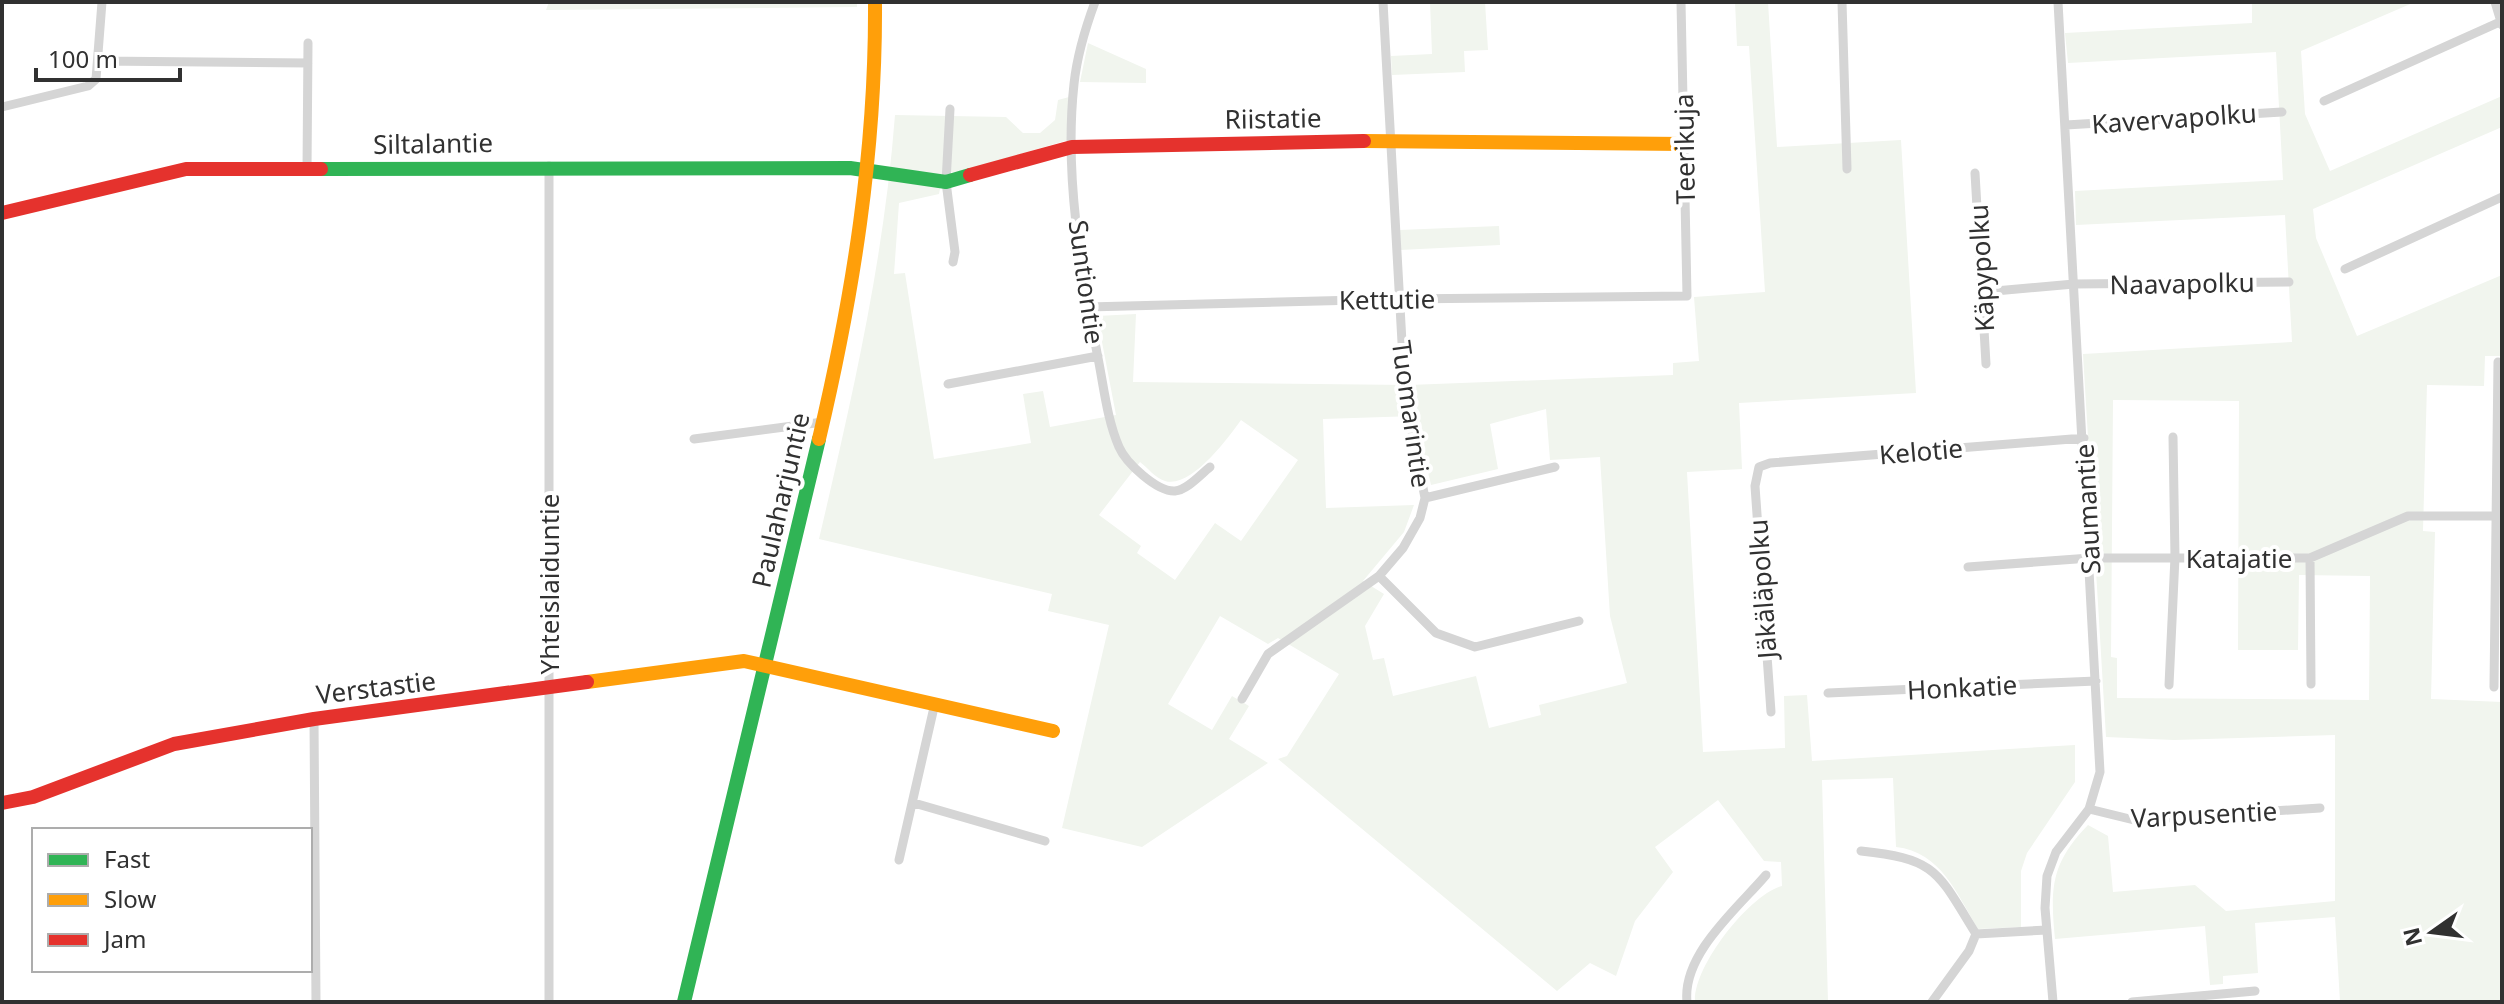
<svg xmlns="http://www.w3.org/2000/svg" width="2504" height="1004" font-family="'Noto Sans',sans-serif">
  <style>
    .green { fill: #f1f5ee; fill-rule: evenodd }
    .lines { fill: none; stroke-linecap: round; stroke-linejoin: round }
    .street { stroke: #d5d5d5; stroke-width: 9 }
    .fast { stroke: #30b455; stroke-width: 14 }
    .slow { stroke: #ff9f0a; stroke-width: 14 }
    .jam { stroke: #e5322d; stroke-width: 14 }
    .labels { text-anchor: middle; dominant-baseline: central; stroke-width: 8; stroke-linejoin: round; paint-order: stroke }
    .street-label { font-size: 26px; fill: #313131; stroke: #fff }
  </style>
  <rect width="100%" height="100%" fill="#fff"/>
  <!-- green -->
  <path class="green" d="M 549,2 L 857,2 L 857,7 L 546,10 Z
    M 1430,2 L 1485,2 L 1488,50 L 1464,51 L 1465,72 L 1392,75 L 1391,56 L 1432,54 Z
    M 1735,2 L 1768,2 L 1777,147 L 1901,140 L 1916,393 L 1739,403 L 1742,469 L 1687,472 L 1703,752 L 1785,748 L 1784,696 L 1807,695 L 1812,761 L 2075,745 L 2075,782 L 2027,853 L 2021,871 L 2021,927 L 1978,929 C 1957,894 1941,852 1896,847 L 1893,778 L 1822,780 L 1828,1002 L 1695,1002 C 1693,967 1749,895 1782,886 L 1781,862 L 1764,861 L 1718,800 L 1655,847 L 1673,872 L 1635,921 L 1616,976 L 1590,963 L 1557,991 L 1278,759 L 1287,756 L 1339,674 L 1278,638 L 1268,644 L 1220,616 L 1168,704 L 1212,730 L 1232,696 L 1249,706 L 1229,739 L 1268,763 L 1142,847 L 1062,828 L 1109,625 L 1048,611 L 1052,594 L 819,539 C 852,398 884,260 895,115 L 1006,117 L 1023,133 L 1040,133 L 1055,120 L 1058,100 L 1069,97 L 1068,140 L 963,171 L 943,173 L 939,194 L 899,203 L 894,274 L 905,273 L 934,459 L 1031,443 L 1023,394 L 1043,391 L 1050,427 L 1116,415 L 1097,316 L 1136,314 L 1133,382 L 1409,385 L 1673,375 L 1673,363 L 1699,361 L 1694,297 L 1765,292 L 1749,46 L 1737,46 ZM 1546,409 L 1550,460 L 1600,457 L 1610,616 L 1627,683 L 1539,705 L 1541,715 L 1489,728 L 1476,676 L 1393,696 L 1384,658 L 1373,660 L 1365,626 L 1384,594 L 1363,581 L 1404,532 L 1414,505 L 1326,508 L 1323,419 L 1415,416 L 1431,485 L 1498,469 L 1490,424 ZM 1241,420 L 1298,460 L 1241,541 L 1215,523 L 1175,580 L 1137,553 L 1141,546 L 1099,515 L 1140,462 C 1148,468 1155,478 1165,481 C 1191,489 1228,438 1241,420 Z
    M 2252,2 L 2415,2 L 2301,51 L 2305,114 L 2330,171 L 2502,96 L 2502,127 L 2313,209 L 2316,238 L 2357,336 L 2502,275 L 2502,356 L 2485,356 L 2484,386 L 2427,385 L 2423,531 L 2435,532 L 2431,699 L 2502,702 L 2502,1002 L 2340,1002 L 2335,917 L 2255,923 L 2258,973 L 2223,976 L 2223,984 L 2210,985 L 2205,926 L 2055,939 C 2050,888 2051,863 2088,825 L 2108,836 L 2113,892 L 2195,885 L 2226,911 L 2335,901 L 2335,735 L 2174,740 L 2106,737 L 2083,354 L 2292,342 L 2285,215 L 2076,225 L 2075,191 L 2283,180 L 2276,52 L 2068,63 L 2065,33 L 2252,23 ZM 2113,400 L 2239,401 L 2238,650 L 2298,650 L 2299,575 L 2370,576 L 2369,700 L 2117,698 L 2117,658 L 2111,657 Z
    M 1088,43 L 1146,69 L 1146,83 L 1080,82 Z
    M 1499,226 L 1500,245 L 1400,250 L 1399,230 Z"/>
  <g class="lines">
    <!-- street -->
    <path class="street" d="M 1095,2 C 1085,29 1077,55 1074,84 C 1064,175 1081,270 1098,358 C 1104,388 1107,419 1119,447 C 1126,463 1157,492 1175,491 C 1187,490 1200,475 1210,467
      M 1842,2 L 1847,169
      M 2495,2 L 2502,25
      M 99,61 L 308,63
      M 2324,101 L 2502,21
      M 2,107 L 88,86 L 96,79 L 102,2
      M 950,109 L 946,182 L 955,252 L 953,262
      M 2066,125 L 2282,112
      M 549,166 L 549,1002
      M 307,169 L 308,43
      M 1975,173 L 1986,364
      M 2345,269 L 2502,197
      M 1984,292 L 2074,284 L 2289,282
      M 1088,307 L 1398,299 L 1687,296 L 1681,2
      M 948,384 L 1098,356
      M 694,439 L 823,422
      M 1425,498 L 1555,467
      M 2310,558 L 2311,684
      M 1968,567 L 2090,558 L 2310,558 L 2408,516 L 2502,516
      M 1379,576 L 1436,633 L 1475,647 L 1579,621
      M 2169,685 L 2175,557 L 2173,437
      M 2494,687 L 2498,362
      M 1828,693 L 2096,681
      M 1242,699 L 1268,654 L 1379,576 L 1403,548 L 1420,518 L 1425,498 L 1405,396 L 1383,2
      M 1771,712 L 1755,486 L 1759,467 L 1770,463 L 2084,438
      M 314,719 L 316,1002
      M 914,803 L 1045,841
      M 2089,809 L 2134,820 L 2320,808
      M 1861,851 C 1937,859 1937,871 1976,934
      M 899,860 L 935,703
      M 1687,1002 C 1682,954 1738,908 1766,875
      M 1932,1002 L 1969,951 L 1976,934 L 2047,930
      M 2053,1002 L 2045,908 L 2047,876 L 2056,852 L 2089,809 L 2100,772 L 2058,2
      M 2132,1002 L 2255,991"/>
    <!-- fast -->
    <path class="fast" d="M 321,169 L 850,168 L 946,182 L 970,175
      M 684,1002 L 819,439"/>
    <!-- slow -->
    <path class="slow" d="M 1364,141 L 1684,144
      M 819,439 C 853,295 876,151 875,2
      M 587,682 L 744,661 L 1053,731"/>
    <!-- jam -->
    <path class="jam" d="M 970,175 L 1072,147 L 1364,141
      M 2,213 L 186,169 L 321,169
      M 2,803 L 33,797 L 174,744 L 314,719 L 587,682"/>
  </g>
  <g class="labels">
    <!-- street labels -->
    <g class="street-label">
      <text transform="translate(1273 118) rotate(-1)">Riistatie</text>
      <text transform="translate(2174 118) rotate(-4)">Kavervapolku</text>
      <text transform="translate(433 143) rotate(-1)">Siltalantie</text>
      <text transform="translate(1684 149) rotate(-91)">Teerikuja</text>
      <text transform="translate(1981 268) rotate(-93)">Käpypolku</text>
      <text transform="translate(1087 282) rotate(82)">Suntiontie</text>
      <text transform="translate(2182 283) rotate(-1)">Naavapolku</text>
      <text transform="translate(1387 299) rotate(-1)">Kettutie</text>
      <text transform="translate(1412 414) rotate(82)">Tuomarintie</text>
      <text transform="translate(1921 451) rotate(-5)">Kelotie</text>
      <text transform="translate(780 500) rotate(-77)">Paulaharjuntie</text>
      <text transform="translate(2087 509) rotate(-93)">Saumantie</text>
      <text x="2239" y="558">Katajatie</text>
      <text transform="translate(549 584) rotate(-90)">Yhteislaiduntie</text>
      <text transform="translate(1762 589) rotate(-94)">Jäkäläpolku</text>
      <text transform="translate(376 687) rotate(-7)">Verstastie</text>
      <text transform="translate(1962 687) rotate(-3)">Honkatie</text>
      <text transform="translate(2204 814) rotate(-3)">Varpusentie</text>
    </g>
  </g>
  <!-- border -->
  <rect width="2504" height="1004" fill="none" stroke="#313131" stroke-width="8"/>
  <!-- legend -->
  <rect x="32" y="828" width="280" height="144" fill="#ffffff" stroke="#adadad" stroke-width="2"/>
  <rect x="48" y="854" width="40" height="12" fill="#30b455" stroke="#adadad" stroke-width="2"/>
  <text x="104" y="868" font-size="24" fill="#313131">Fast</text>
  <rect x="48" y="894" width="40" height="12" fill="#ff9f0a" stroke="#adadad" stroke-width="2"/>
  <text x="104" y="908" font-size="24" fill="#313131">Slow</text>
  <rect x="48" y="934" width="40" height="12" fill="#e5322d" stroke="#adadad" stroke-width="2"/>
  <text x="104" y="948" font-size="24" fill="#313131">Jam</text>
  <!-- north arrow -->
  <g transform="translate(2432 932) rotate(256)" stroke="#ffffff" stroke-width="6" paint-order="stroke">
  <path d="M0-6L14 30L0 20L-14 30Z" fill="#313131"/>
  <text y="-12" font-size="22" font-weight="bold" text-anchor="middle" fill="#313131">N</text>
  </g>
  <!-- scale -->
  <path d="M36 68v12h144v-12" fill="none" stroke="#313131" stroke-width="4"/>
  <text x="48" y="68" font-size="24" fill="#313131" stroke="#ffffff" stroke-width="6" paint-order="stroke">100 m</text>
</svg>
